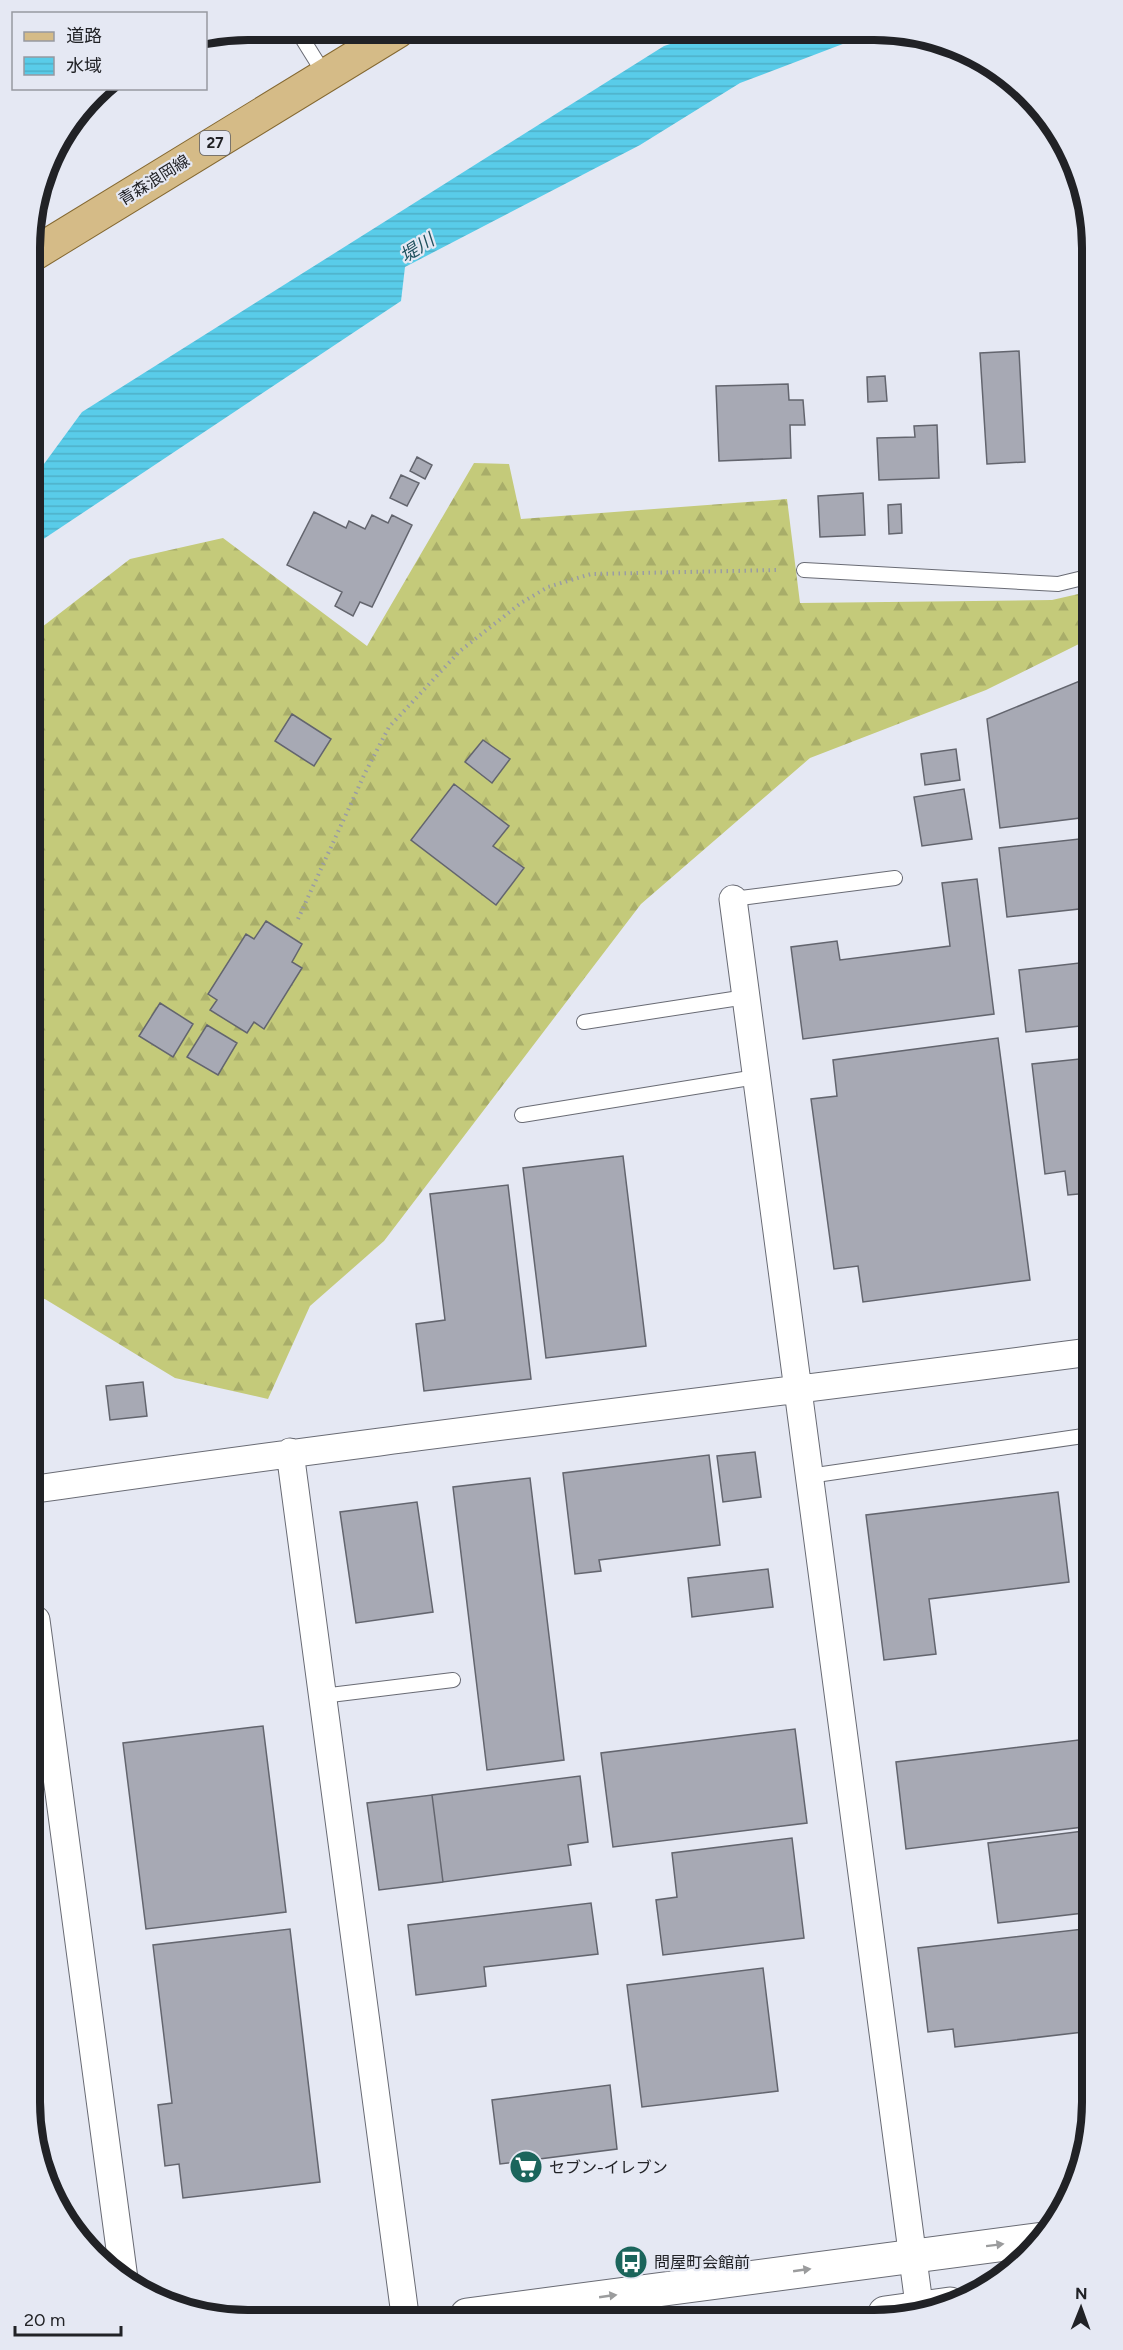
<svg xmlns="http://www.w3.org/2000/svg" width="1123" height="2350" font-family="Figtree,'Noto Sans JP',sans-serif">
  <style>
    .forest { fill: url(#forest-firs) }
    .water { fill: url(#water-rules) }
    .building { fill: #a7a9b4; stroke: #63656e; stroke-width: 1.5 }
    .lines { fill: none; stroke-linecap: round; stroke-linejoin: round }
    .service-casing { stroke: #696b74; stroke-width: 16 }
    .minor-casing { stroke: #696b74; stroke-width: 29 }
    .tertiary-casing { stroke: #696b74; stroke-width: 35 }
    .primary-casing { stroke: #846831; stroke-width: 35 }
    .path { stroke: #9a9ca4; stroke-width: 4; stroke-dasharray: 1.5 4.5; stroke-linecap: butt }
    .service { stroke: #fff; stroke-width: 14 }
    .minor { stroke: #fff; stroke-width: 27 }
    .tertiary { stroke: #fff; stroke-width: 33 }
    .primary { stroke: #d5bb87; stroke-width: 33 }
    .oneway { fill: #9b9c9d }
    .labels { text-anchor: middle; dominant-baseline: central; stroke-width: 4.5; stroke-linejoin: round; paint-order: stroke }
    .shield { fill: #e5e8f3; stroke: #5c5d64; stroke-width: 1.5 }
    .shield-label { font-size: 15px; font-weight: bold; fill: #212226 }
    .street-label { font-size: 16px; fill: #212226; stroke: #e5e8f3 }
    .poi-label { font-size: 16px; fill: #212226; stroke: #e5e8f3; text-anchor: start }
    .water-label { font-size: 18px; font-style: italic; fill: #20515e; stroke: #e5e8f3 }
    .rim { fill: none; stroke: #212226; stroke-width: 8 }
  </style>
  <defs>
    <pattern id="forest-firs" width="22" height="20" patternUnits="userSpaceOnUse" patternTransform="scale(1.5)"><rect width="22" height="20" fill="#c4ca7a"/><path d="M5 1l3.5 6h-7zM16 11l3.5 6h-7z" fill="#a8ad69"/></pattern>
    <pattern id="water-rules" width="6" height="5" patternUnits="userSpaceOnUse" patternTransform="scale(1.5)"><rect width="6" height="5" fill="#59cce9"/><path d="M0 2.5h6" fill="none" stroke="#4dafc8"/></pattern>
  </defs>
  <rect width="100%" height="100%" fill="#e5e8f3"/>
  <!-- forest -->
  <path class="forest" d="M 474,463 L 509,464 L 521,519 L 787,499 L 800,603 L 1052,600 L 1087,592 L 1087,640 L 986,690 L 810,758 L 641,904 L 384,1241 L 310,1306 L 268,1399 L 175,1378 L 35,1293 L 33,634 L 130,559 L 223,538 L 367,646 Z"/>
  <!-- water -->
  <path class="water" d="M 704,33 L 869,34 L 740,83 L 640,145 L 405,267 L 401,301 L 33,546 L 33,479 L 82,412 L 664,46 Z"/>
  <!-- building -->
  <path class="building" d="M 1019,351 L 1025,462 L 987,464 L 980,353 Z
    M 885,376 L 887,401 L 868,402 L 867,377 Z
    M 788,384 L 789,400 L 803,400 L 805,425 L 790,425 L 791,458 L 719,461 L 716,386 Z
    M 937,425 L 939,478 L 879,480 L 877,438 L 915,437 L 914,426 Z
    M 417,457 L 432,465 L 425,479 L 410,471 Z
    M 401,475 L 419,483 L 407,506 L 390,498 Z
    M 863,493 L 865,535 L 820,537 L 818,496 Z
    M 901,504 L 902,533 L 889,534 L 888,505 Z
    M 314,512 L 346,528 L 349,521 L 365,529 L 372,515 L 388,523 L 392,515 L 412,525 L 372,607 L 360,602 L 353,616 L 335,606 L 342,592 L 287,565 Z
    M 1087,678 L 1088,817 L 1000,828 L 987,719 Z
    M 292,714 L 331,739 L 314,766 L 275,741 Z
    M 483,740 L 510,759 L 492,783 L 465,762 Z
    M 956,749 L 960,780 L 925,785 L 921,754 Z
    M 454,784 L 509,826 L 493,846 L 524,868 L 496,905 L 411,840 Z
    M 964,789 L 972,839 L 922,846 L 914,797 Z
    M 1088,838 L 1088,908 L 1007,917 L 999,848 Z
    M 977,879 L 994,1014 L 803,1039 L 791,947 L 837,941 L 840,960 L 950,946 L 942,883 Z
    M 266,921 L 302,944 L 292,962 L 302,968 L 264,1029 L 254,1022 L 247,1033 L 210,1010 L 217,1000 L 208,994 L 246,934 L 254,939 Z
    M 1088,962 L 1089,1025 L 1026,1032 L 1019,970 Z
    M 160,1003 L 193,1024 L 173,1057 L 139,1036 Z
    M 207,1025 L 237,1043 L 218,1075 L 187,1057 Z
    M 998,1038 L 1030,1280 L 863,1302 L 858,1266 L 834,1269 L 811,1099 L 837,1096 L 833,1060 Z
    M 1089,1058 L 1089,1193 L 1068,1195 L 1065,1171 L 1045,1174 L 1032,1064 Z
    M 623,1156 L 646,1346 L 546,1358 L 523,1168 Z
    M 508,1185 L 531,1379 L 424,1391 L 416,1324 L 445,1320 L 430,1194 Z
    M 143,1382 L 147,1416 L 110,1420 L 106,1386 Z
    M 755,1452 L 761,1497 L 723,1502 L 717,1456 Z
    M 709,1455 L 720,1545 L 599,1560 L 601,1571 L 575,1574 L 563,1473 Z
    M 530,1478 L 564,1760 L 487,1770 L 453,1487 Z
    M 1058,1492 L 1069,1582 L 929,1599 L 936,1654 L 884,1660 L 866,1515 Z
    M 417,1502 L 433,1612 L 356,1623 L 340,1512 Z
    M 768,1569 L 773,1607 L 692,1617 L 688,1578 Z
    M 263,1726 L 286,1912 L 146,1929 L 123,1743 Z
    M 795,1729 L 807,1823 L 613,1847 L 601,1753 Z
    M 1087,1739 L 1091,1776 L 1091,1826 L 906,1849 L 896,1762 Z
    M 580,1776 L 588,1842 L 568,1845 L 571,1865 L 443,1882 L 432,1795 Z
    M 432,1795 L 443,1882 L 379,1890 L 367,1803 Z
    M 1091,1830 L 1092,1912 L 998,1923 L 988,1843 Z
    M 792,1838 L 804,1938 L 663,1955 L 656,1900 L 677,1897 L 672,1853 Z
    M 591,1903 L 598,1954 L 484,1967 L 486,1986 L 416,1995 L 408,1925 Z
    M 1092,1928 L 1092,2031 L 955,2047 L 953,2029 L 928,2032 L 918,1948 Z
    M 290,1929 L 320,2182 L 183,2198 L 179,2164 L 165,2166 L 158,2105 L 172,2103 L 153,1945 Z
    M 763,1968 L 778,2091 L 642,2107 L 627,1985 Z
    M 610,2085 L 617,2149 L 500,2164 L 492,2100 Z"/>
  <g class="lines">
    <!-- service casing -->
    <g class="service-casing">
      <path id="service" d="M 297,30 L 325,75
        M 804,570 L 1058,584 L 1087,577
        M 733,899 L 895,878
        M 584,1022 L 746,997
        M 522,1115 L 756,1077
        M 809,1476 L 1090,1435
        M 322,1696 L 453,1680"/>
    </g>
    <!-- minor casing -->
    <g class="minor-casing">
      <path id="minor" d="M 733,899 L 920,2312
        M 290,1452 L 405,2315
        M 36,1489 C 386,1438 738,1398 1090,1352
        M 36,1620 L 124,2279"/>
    </g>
    <!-- tertiary casing -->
    <g class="tertiary-casing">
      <path id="tertiary" d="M 885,2313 L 950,2304
        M 467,2315 L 1043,2239"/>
    </g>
    <!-- primary casing -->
    <g class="primary-casing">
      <path id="primary" d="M 32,255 L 398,31"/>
    </g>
    <!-- path -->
    <path class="path" d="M 298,919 L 365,773 L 389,727 L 460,651 L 521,603 L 548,587 L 591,574 L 780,570"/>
    <!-- service -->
    <use href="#service" class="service"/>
    <!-- minor -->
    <use href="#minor" class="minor"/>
    <!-- tertiary -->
    <use href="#tertiary" class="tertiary"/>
    <!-- primary -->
    <use href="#primary" class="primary"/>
  </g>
  <!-- one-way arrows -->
  <defs><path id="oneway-solid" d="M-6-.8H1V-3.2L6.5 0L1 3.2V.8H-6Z" transform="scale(1.5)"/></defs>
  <g class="oneway">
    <use href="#oneway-solid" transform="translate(995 2245) rotate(-7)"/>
    <use href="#oneway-solid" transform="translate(802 2270) rotate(-8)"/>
    <use href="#oneway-solid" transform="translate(608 2296) rotate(-8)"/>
  </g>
  <!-- icons -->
  <defs>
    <g id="supermarket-disc" transform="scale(1.725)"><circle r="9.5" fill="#1b655c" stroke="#e5e8f3"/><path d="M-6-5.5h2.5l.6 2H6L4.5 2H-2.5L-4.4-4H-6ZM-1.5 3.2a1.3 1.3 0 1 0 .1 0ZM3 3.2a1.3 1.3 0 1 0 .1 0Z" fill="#fff"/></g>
    <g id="bus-disc" transform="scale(1.725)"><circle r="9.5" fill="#1b655c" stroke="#e5e8f3"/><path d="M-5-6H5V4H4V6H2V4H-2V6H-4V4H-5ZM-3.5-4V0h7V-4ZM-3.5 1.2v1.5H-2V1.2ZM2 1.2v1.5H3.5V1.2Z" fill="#fff"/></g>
  </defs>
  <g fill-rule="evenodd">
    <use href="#supermarket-disc" x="526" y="2167"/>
    <use href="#bus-disc" x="631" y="2262"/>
  </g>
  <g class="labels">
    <!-- shield labels -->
    <rect class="shield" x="200" y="131" width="30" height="24" rx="4.5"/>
    <g class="shield-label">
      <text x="215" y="143">27</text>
    </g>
    <!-- street labels -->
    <g class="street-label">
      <text transform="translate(154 180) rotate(-32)">青森浪岡線</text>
    </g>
    <!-- poi labels -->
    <g class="poi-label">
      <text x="549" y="2167">セブン-イレブン</text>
      <text x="654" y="2262">問屋町会館前</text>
    </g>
    <!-- water labels -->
    <g class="water-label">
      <text transform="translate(417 248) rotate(-32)">堤川</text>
    </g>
  </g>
  <!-- crop -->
  <path d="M0 0H1123V2350H0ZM248 40H874A208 208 0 0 1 1082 248V2102A208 208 0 0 1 874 2310H248A208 208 0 0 1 40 2102V248A208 208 0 0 1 248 40Z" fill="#e5e8f3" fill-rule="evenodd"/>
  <path class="rim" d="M248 40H874A208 208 0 0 1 1082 248V2102A208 208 0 0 1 874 2310H248A208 208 0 0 1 40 2102V248A208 208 0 0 1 248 40Z"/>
  <!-- legend -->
  <rect x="12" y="12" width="195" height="78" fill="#e5e8f3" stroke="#9799a1" stroke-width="1.5"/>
  <rect x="24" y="32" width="30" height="9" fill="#d5bb87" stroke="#9799a1" stroke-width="1.5"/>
  <text x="66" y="42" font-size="18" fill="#212226">道路</text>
  <rect x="24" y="57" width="30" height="18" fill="url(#water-rules)" stroke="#9799a1" stroke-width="1.5"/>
  <text x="66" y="72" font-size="18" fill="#212226">水域</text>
  <!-- north arrow -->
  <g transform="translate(1081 2308) rotate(1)" stroke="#e5e8f3" stroke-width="4.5" paint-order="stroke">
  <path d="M0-4.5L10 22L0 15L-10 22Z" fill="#212226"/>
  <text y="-9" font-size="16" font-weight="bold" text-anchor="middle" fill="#212226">N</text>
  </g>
  <!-- scale -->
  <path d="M15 2326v9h106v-9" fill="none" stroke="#212226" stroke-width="3"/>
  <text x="24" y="2326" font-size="18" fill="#212226" stroke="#e5e8f3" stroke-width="4.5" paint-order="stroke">20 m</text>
</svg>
